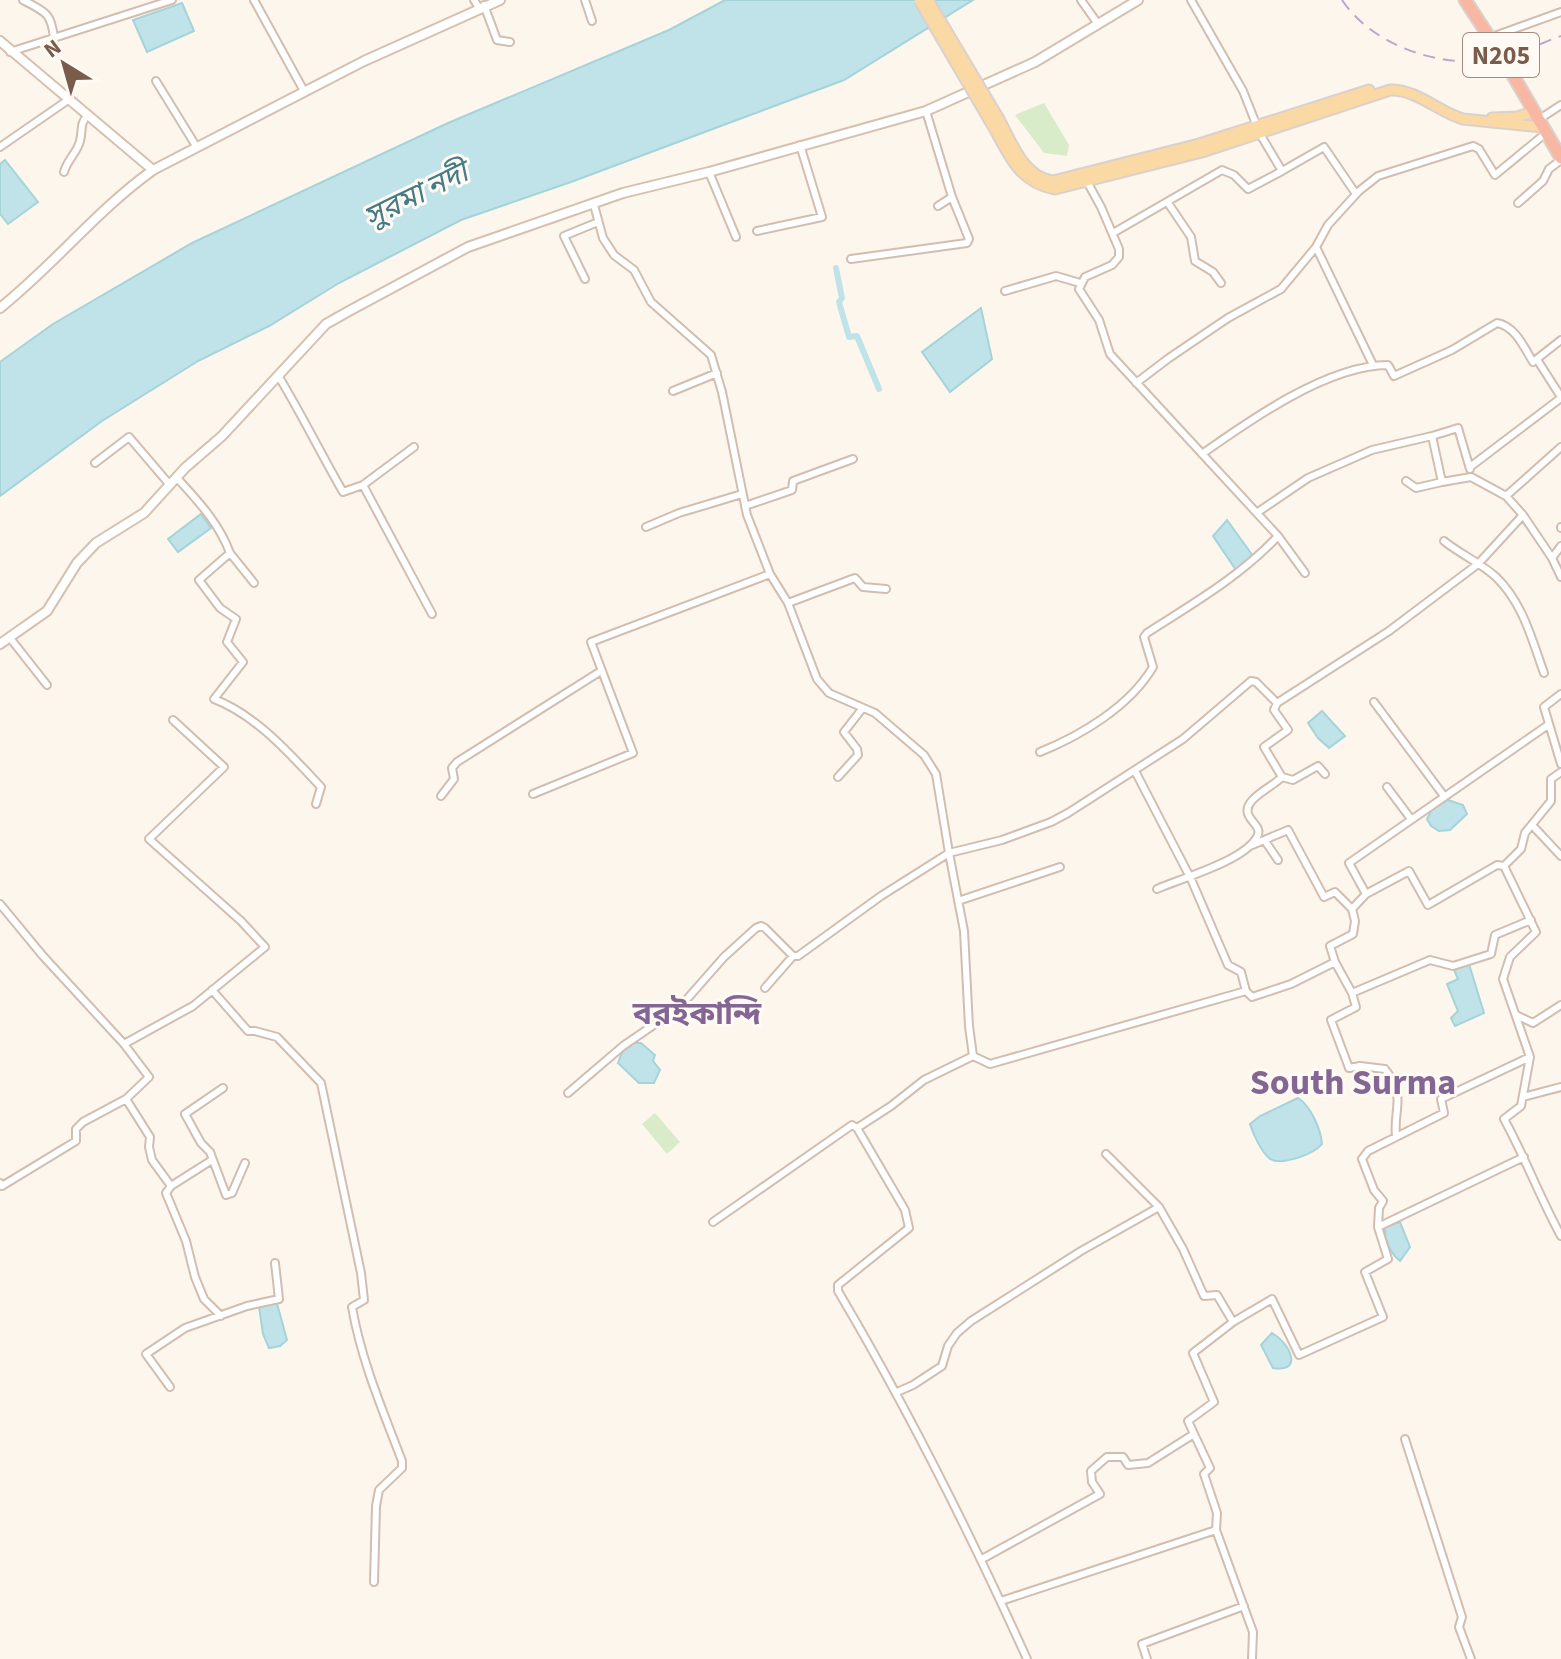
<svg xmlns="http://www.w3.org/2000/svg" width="1561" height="1659" font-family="'Source Sans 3','Noto Sans Bengali',sans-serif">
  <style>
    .green { fill: #d8ecc9 }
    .water { fill: #bfe3e8; stroke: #a5d3da; stroke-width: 2 }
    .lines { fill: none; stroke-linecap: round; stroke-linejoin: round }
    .canal { stroke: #bfe3e8; stroke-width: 6 }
    .street-casing { stroke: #d1beb0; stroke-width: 10 }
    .secondary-casing { stroke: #d6c0b0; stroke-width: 12 }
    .primary-casing { stroke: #dad1cd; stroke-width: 13 }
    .highway-casing { stroke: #dad1cd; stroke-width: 15 }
    .street { stroke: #fff; stroke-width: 6 }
    .secondary { stroke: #fff; stroke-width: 8 }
    .primary { stroke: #fbd9a5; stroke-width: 9 }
    .highway { stroke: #f7b7a3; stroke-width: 11 }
    .rail { stroke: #b9a8c9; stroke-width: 2; stroke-dasharray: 12 8; stroke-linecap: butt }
    .primary-bridge-casing { stroke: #dad1cd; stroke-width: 13; stroke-linecap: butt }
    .primary-bridge { stroke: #fbd9a5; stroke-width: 9 }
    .labels { text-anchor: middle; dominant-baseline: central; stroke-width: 6; stroke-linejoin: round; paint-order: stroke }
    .shield { fill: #fffaf3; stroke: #a28b7f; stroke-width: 2 }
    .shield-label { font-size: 26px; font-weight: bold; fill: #7a5c4d }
    .water-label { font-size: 30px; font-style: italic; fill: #437c86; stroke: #fffaf3 }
    .quarter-label { font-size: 32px; font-weight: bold; fill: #846695; stroke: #fffaf3 }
    .district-label { font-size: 36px; font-weight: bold; fill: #846695; stroke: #fffaf3 }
  </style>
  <rect width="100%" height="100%" fill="#fdf6ec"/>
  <!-- green -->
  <path class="green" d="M 1044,103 L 1069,145 L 1067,156 L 1044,153 L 1015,115 Z
    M 655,1113 L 680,1142 L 667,1154 L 642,1124 Z"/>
  <!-- water -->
  <path class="water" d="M 725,0 L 973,0 L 844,80 L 571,182 L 461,220 L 339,283 L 269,326 L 198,361 L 102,421 L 0,496 L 0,362 L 53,324 L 192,243 L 448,123 L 669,30 Z
    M 182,3 L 194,31 L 147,52 L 133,20 Z
    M 5,160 L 38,202 L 8,224 L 0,214 L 0,164 Z
    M 981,308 L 992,359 L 950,392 L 922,352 Z
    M 201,514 L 211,528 L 178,552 L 168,539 Z
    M 1227,520 L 1253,556 L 1236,570 L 1213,536 Z
    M 1322,711 L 1345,736 L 1329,748 L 1318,738 L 1308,723 Z
    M 1448,800 L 1463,805 L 1467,814 L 1450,830 L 1439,831 L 1431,826 L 1427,819 L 1432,809 Z
    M 1469,964 L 1484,1013 L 1455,1026 L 1451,1018 L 1458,1011 L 1447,984 L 1458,979 L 1454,970 Z
    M 633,1043 L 641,1043 L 655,1055 L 653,1061 L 660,1070 L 654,1083 L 639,1083 L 618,1063 L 623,1050 Z
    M 1298,1098 C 1311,1106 1321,1130 1322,1144 C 1314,1154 1280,1167 1269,1158 C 1261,1151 1253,1134 1250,1124 L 1260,1116 Z
    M 1400,1222 L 1410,1247 L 1400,1261 C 1390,1253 1384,1240 1385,1227 Z
    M 276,1300 L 287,1340 L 280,1346 L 269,1348 L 263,1334 L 259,1307 Z
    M 1272,1333 C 1290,1343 1304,1373 1273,1368 L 1261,1345 Z"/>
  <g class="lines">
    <!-- canal -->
    <path class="canal" d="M 836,268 L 842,298 L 839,302 L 849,337 L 857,336 L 879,389"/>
    <!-- street casing -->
    <g class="street-casing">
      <path id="street" d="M 23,0 C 45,12 51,12 54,38
        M 254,0 L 304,91
        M 474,0 L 479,8
        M 585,0 L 592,21
        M 1081,0 L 1098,24
        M 484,5 L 497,40 L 510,42
        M 1489,38 L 1561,12
        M 10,52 L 172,0
        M 156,81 L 196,146
        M 1538,120 L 1561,105
        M 0,147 L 68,100
        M 1282,171 L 1324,147 L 1356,194
        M 64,172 C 67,160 77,153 80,141 C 83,130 79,124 88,115
        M 709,172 L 736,237
        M 1168,203 L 1191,237 L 1195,261 L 1213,272 L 1221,283
        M 1518,203 L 1543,181 L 1549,169 L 1561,160
        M 594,205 L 603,238 L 614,255 L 634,270 L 651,302 L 711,355 L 722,392 L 747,515 L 770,574 L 788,603 L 817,679 L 829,693 L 875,713 L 924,755 L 936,774 L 949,853 L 1002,840 L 1051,822 L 1068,813 L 1183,739 L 1251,681 L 1256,682 L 1277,703 L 1389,631 L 1478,564 L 1523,515 L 1506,496 L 1561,447
        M 938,206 L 952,197
        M 757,231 L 822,217 L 800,145
        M 1113,233 L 1222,170 L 1234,175 L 1248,189 L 1282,171 L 1260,134 L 1243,91 L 1191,0
        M 1316,247 L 1328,225 L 1359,191 L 1378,176 L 1473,146 L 1479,149 L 1495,175 L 1546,133
        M 851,259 L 967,243 L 969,239 L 952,197 L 926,111
        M 585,279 L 564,236 L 598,222
        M 1005,291 L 1056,276 L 1080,283
        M 1538,361 L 1561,397
        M 279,377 C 302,415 321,454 343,492 L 363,485 L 414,447
        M 1136,383 L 1169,358 L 1228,318 L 1281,289 L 1316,247 L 1373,365
        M 673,391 L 717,373
        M 1432,436 L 1458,428 L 1470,469
        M 1202,454 C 1250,420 1328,365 1388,365 L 1394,376 L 1452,350 L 1497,323 C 1515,326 1524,347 1533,362 L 1561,340
        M 95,463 L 129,437 L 170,485
        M 1470,467 L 1561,398
        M 177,478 C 198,501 219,523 230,553 L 199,580 L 220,608 L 236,619 L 227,642 L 243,662 L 214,699 C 256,715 290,754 321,787 L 316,804
        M 1406,481 L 1416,488 L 1442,482
        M 363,485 L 432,614
        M 745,506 L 792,490 L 793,481 L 853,459
        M 1258,512 L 1308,478 L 1372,450 L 1432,436 L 1442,482 L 1471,477 L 1506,496
        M 1523,515 L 1552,558 L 1561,577
        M 646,527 L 679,513 L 742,494
        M 1561,527 L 1561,528
        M 1278,536 L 1305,573
        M 1444,541 C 1460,554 1481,563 1496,577 C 1523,603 1532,640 1544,673
        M 230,553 L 254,583
        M 1552,558 L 1561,546
        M 788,603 L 852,579 L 855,578 L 863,587 L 886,589
        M 10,638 L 47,685
        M 1561,694 L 1544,707 L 1561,764
        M 1374,702 L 1444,796
        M 1040,752 C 1082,735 1130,706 1153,667 L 1144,637 L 1147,633 C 1192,604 1241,576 1278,536 L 1110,354 L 1099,320 L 1079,289 L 1085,277 L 1112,265 L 1119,257 L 1119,249 L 1101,207 L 1085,178
        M 1135,771 L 1191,879 L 1228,965 L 1241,972 L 1246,991
        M 1561,772 L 1551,779 L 1551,801 L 1525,833 L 1521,849 L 1504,866 L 1536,932 L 1510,957 L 1503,979 L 1530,1057 L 1521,1106 L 1504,1119 C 1525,1157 1540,1198 1561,1236
        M 838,777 L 858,755 L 857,749 L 844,732 L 862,709
        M 1282,777 L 1293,780 L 1318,766 L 1325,774
        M 1387,787 L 1411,819
        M 533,794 L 633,753 L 591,642 L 770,574
        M 441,796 L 454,779 L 452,768 L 457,762 L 601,671
        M 1532,825 L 1561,856
        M 1265,841 L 1278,860
        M 1250,846 L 1288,830 L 1324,897 L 1335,892 L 1352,909
        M 1157,889 C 1182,878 1244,861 1257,837 C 1262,828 1253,824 1249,816 C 1240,800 1273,787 1282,777 L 1264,747 L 1288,730 L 1274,710 L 1277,703
        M 1366,894 L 1409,871 L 1428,905 L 1497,865 L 1504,866
        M 958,901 L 1060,867
        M 0,904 L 43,956 L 124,1044 L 149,1077 L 126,1099 L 83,1122 L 76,1129 L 76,1141 L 2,1186 L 0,1183
        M 765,988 L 793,956
        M 212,990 L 248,1031 L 255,1031 L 277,1037 L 321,1083 L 361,1273 L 364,1300 L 352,1307 C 361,1360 383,1411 402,1461 L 402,1468 L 379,1490 L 376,1506 L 374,1582
        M 1352,993 L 1335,962 L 1330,946 L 1353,934 L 1355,921 L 1352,909 L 1366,894 L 1349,863 L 1548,725
        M 1516,1015 L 1533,1023 L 1561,1005
        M 124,1044 L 193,1006 L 265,947 L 241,921 L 149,839 L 224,767 L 173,720
        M 973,1056 L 990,1064 L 1246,991 L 1252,997 L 1291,984 L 1335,962
        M 223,1088 L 185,1114 L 201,1143 L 210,1152 L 226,1195 L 232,1193 L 245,1163
        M 568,1093 L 623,1046 L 680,1007 L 724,957 L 756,928 L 761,926 L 765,928 L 793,956 L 798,956 L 881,896 L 949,853 L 964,931 L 969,1026 L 973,1056
        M 1523,1097 L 1561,1087
        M 126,1099 L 150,1137 L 149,1147 L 152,1160 L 171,1186 L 166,1193 L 186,1241 L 195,1277 L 204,1299 L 221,1316
        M 857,1128 L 905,1210 L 909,1228 L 838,1285 L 838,1291 C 909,1411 970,1533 1027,1659
        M 1396,1137 C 1393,1107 1407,1097 1385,1069 L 1360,1066 L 1349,1068 L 1331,1020 L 1356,1007 L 1352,993 L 1430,960 L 1453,966 L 1491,954 L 1495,935 L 1531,920
        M 1106,1154 L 1159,1207 L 1183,1249 L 1204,1296 L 1217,1295 L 1233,1322 L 1193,1353 L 1214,1402 L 1188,1421 L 1210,1468 L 1204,1474 L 1217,1513 L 1216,1530 L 1253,1632 L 1252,1659
        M 171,1186 L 212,1160
        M 713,1222 L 852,1125 L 857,1128 L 891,1106 L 924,1080 L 973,1056
        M 1378,1227 L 1379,1208 L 1383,1201 L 1374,1190 L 1362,1159 L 1368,1151 L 1444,1113 L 1441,1099 L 1530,1057
        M 1233,1322 L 1272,1299 L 1299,1355 L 1383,1317 L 1365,1272 L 1388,1259 L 1378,1227 L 1524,1157
        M 170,1387 L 146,1354 L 185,1328 L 247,1306 L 279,1299 L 275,1263
        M 897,1392 L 913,1385 L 942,1366 L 948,1346 L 957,1333 L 971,1321 L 1081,1251 L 1159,1207
        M 1405,1439 L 1462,1617 L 1459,1627 L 1471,1659
        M 982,1559 L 1100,1494 L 1092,1482 L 1091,1471 L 1107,1457 L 1123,1457 L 1128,1465 L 1148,1463 L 1194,1434
        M 1001,1601 L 1216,1530
        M 1147,1659 L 1142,1644 L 1244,1606"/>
    </g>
    <!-- secondary casing -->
    <g class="secondary-casing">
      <path id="secondary" d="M 0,41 L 153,170 L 364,61 L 500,0
        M 0,308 C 54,265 97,210 153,170
        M 0,644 L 47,611 L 77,563 L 96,543 L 144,513 L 185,468 L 222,436 L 326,324 L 349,311 L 468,247 L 623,193 L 709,172 L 926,111 L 1035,62 L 1138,0"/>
    </g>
    <!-- primary casing -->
    <g class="primary-casing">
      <path id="primary" d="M 1492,118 L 1517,117 L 1533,112
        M 999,119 C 1012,143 1023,177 1053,181 L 1199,144 L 1369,90
        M 991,123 C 1009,153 1017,182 1055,189 L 1202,152 L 1390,90 C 1416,89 1439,112 1463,119 L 1542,127"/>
    </g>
    <!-- highway casing -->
    <g class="highway-casing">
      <path id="highway" d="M 1465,0 L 1503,58 L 1561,158"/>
    </g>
    <!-- street -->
    <use href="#street" class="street"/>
    <!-- secondary -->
    <use href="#secondary" class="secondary"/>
    <!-- primary -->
    <use href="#primary" class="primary"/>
    <!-- highway -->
    <use href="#highway" class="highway"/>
    <!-- rail -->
    <path class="rail" d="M 1342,0 C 1372,45 1439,68 1491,60 C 1515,57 1538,44 1561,36"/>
    <!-- primary-bridge casing -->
    <g class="primary-bridge-casing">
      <path id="primary-bridge" d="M 919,0 L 991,123
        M 928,0 L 999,119"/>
    </g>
    <!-- primary-bridge -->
    <use href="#primary-bridge" class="primary-bridge"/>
  </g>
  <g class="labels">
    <!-- shield labels -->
    <rect class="shield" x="1463" y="33" width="76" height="44" rx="6"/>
    <g class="shield-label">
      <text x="1501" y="55">N205</text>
    </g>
    <!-- water labels -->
    <g class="water-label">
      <text transform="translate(416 195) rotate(-26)">সুরমা নদী</text>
    </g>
    <!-- quarter labels -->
    <g class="quarter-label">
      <text x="697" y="1014">বরইকান্দি</text>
    </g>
    <!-- district labels -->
    <g class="district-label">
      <text x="1353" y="1082">South Surma</text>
    </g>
  </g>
  <!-- north arrow -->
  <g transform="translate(64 64) rotate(323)" stroke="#fffaf3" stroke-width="6" paint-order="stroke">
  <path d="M0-6L14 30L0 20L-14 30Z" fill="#7a5c4d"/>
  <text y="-12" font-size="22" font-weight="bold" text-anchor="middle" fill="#7a5c4d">N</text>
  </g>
</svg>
